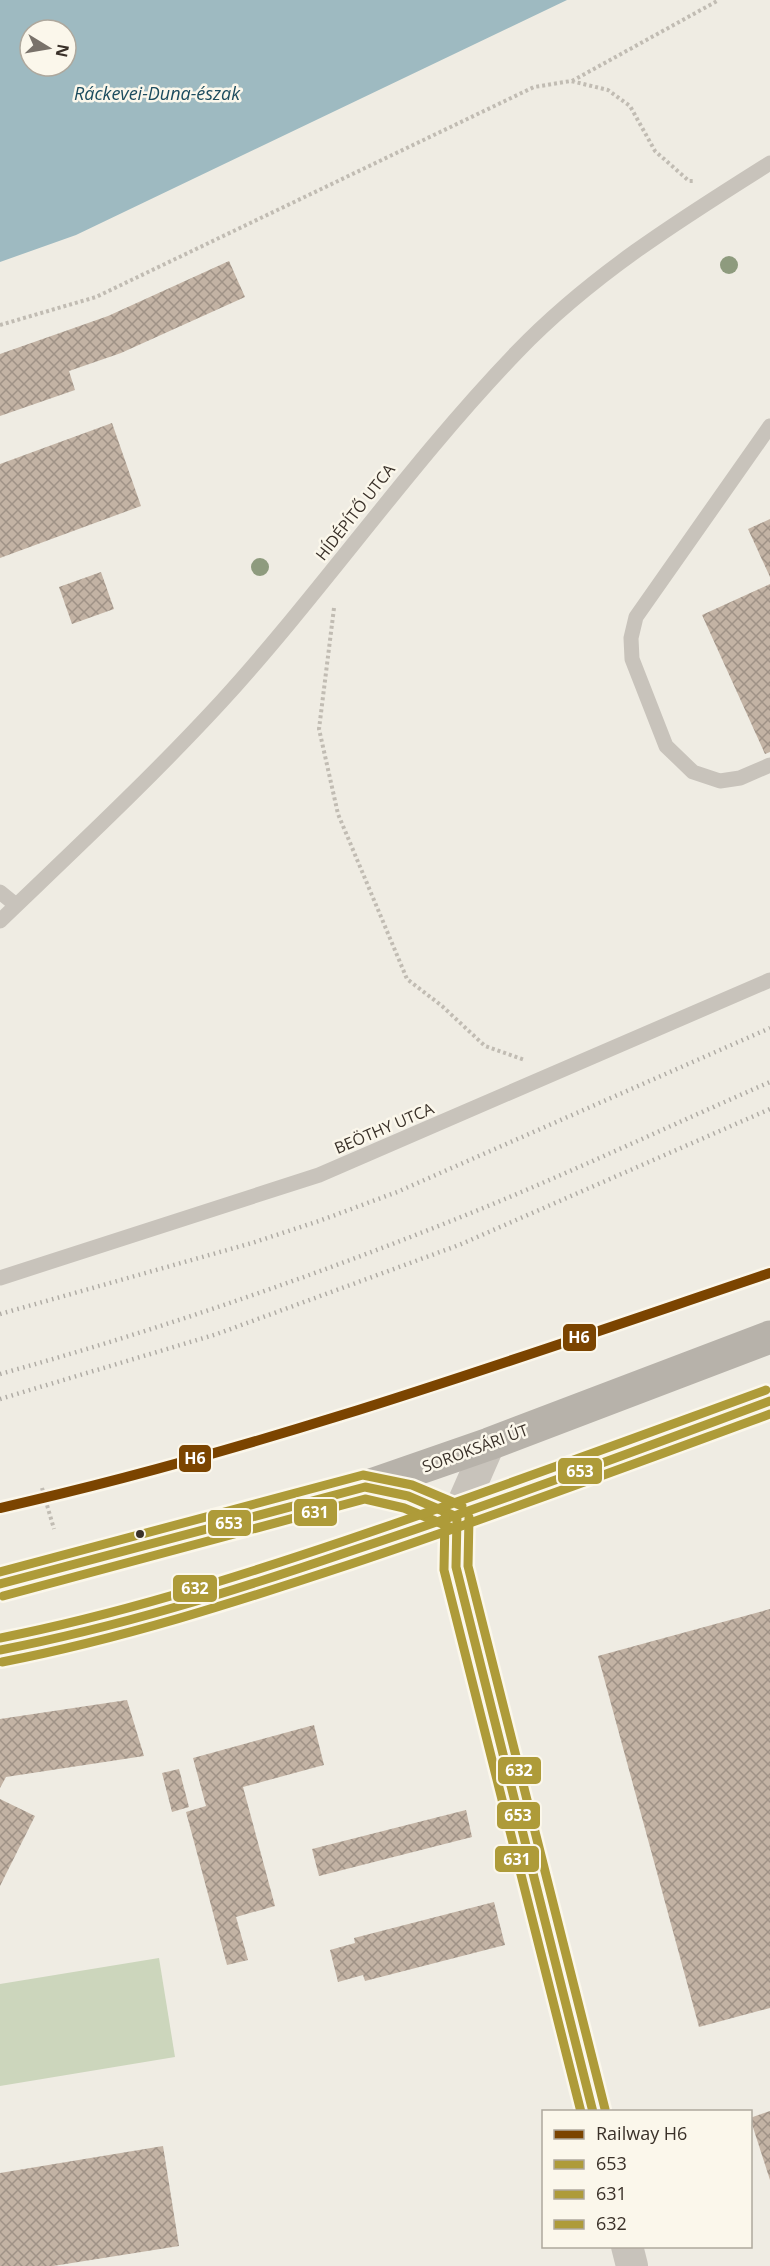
<svg xmlns="http://www.w3.org/2000/svg" width="770" height="2266" font-family="'Open Sans',sans-serif">
  <style>
    .pitch { fill: #ccd6bc }
    .water { fill: #9ebac1; fill-rule: evenodd }
    .building { fill: url(#building-cross-hatch) }
    .lines { fill: none; stroke-linecap: round; stroke-linejoin: round }
    .path { stroke: #c1bcb3; stroke-width: 4; stroke-dasharray: 3 3; stroke-linecap: butt }
    .service { stroke: #c8c3bb; stroke-width: 15 }
    .minor { stroke: #c8c3bb; stroke-width: 32 }
    .primary { stroke: #b7b2aa; stroke-width: 33 }
    .rail { stroke: #b0aca5; stroke-width: 4.5; stroke-dasharray: 1.5 4.5; stroke-linecap: butt }
    .bus-1-casing { stroke: #fbf7eb; stroke-width: 14 }
    .bus-2-casing { stroke: #fbf7eb; stroke-width: 14 }
    .bus-3-casing { stroke: #fbf7eb; stroke-width: 14 }
    .bus-1 { stroke: #ae9b39; stroke-width: 9 }
    .bus-2 { stroke: #ae9b39; stroke-width: 9 }
    .bus-3 { stroke: #ae9b39; stroke-width: 9 }
    .rail-1-casing { stroke: #fbf7eb; stroke-width: 15 }
    .rail-1 { stroke: #7b4400; stroke-width: 10 }
    .tree { fill: #8e9b7e }
    .bus-dot { fill: #3a3129; stroke: #fbf7eb; stroke-width: 2 }
    .labels { text-anchor: middle; dominant-baseline: central; stroke-width: 5; stroke-linejoin: round; paint-order: stroke }
    .street-label { font-size: 16px; fill: #3a3129; stroke: #fbf7eb }
    .water-label { font-size: 18px; font-style: italic; fill: #1c4c5e; stroke: #fbf7eb }
    .line-badge { stroke: #fbf7eb; stroke-width: 2 }
    .badge-label { font-size: 16px; text-anchor: middle; font-weight: bold; fill: #fff }
  </style>
  <defs>
    <pattern id="building-cross-hatch" width="8" height="8" patternUnits="userSpaceOnUse" patternTransform="scale(1.5)"><rect width="8" height="8" fill="#c3b3a4"/><path d="M0 0l8 8M0 8l8-8" fill="none" stroke="#9f9286"/></pattern>
  </defs>
  <rect width="100%" height="100%" fill="#efece3"/>
  <!-- pitch -->
  <path class="pitch" d="M 159,1958 L 175,2057 L 0,2086 L 0,1984 Z"/>
  <!-- water -->
  <path class="water" d="M 0,0 L 567,0 L 76,235 L 0,262 ZM 30,30 L 66,30 L 66,66 L 30,66 Z"/>
  <!-- building -->
  <path class="building" d="M 229,261 L 245,297 L 121,353 L 69,371 L 75,390 L 0,416 L 0,354 L 108,316 Z
    M 112,423 L 141,506 L 0,558 L 0,464 Z
    M 770,519 L 770,577 L 748,529 Z
    M 101,572 L 114,609 L 72,624 L 59,587 Z
    M 770,584 L 770,752 L 765,754 L 702,615 Z
    M 770,1609 L 770,2008 L 699,2027 L 598,1656 Z
    M 127,1700 L 144,1756 L 6,1777 L 0,1788 L 0,1719 Z
    M 314,1725 L 324,1765 L 243,1787 L 275,1906 L 236,1917 L 248,1960 L 227,1965 L 186,1812 L 206,1806 L 193,1758 Z
    M 179,1769 L 189,1807 L 172,1812 L 162,1773 Z
    M 0,1799 L 35,1816 L 0,1886 Z
    M 466,1810 L 472,1837 L 319,1876 L 312,1849 Z
    M 494,1902 L 505,1945 L 365,1981 L 363,1975 L 338,1982 L 330,1950 L 355,1943 L 354,1938 Z
    M 770,2111 L 770,2180 L 750,2118 Z
    M 163,2146 L 179,2246 L 53,2266 L 0,2266 L 0,2173 Z"/>
  <g class="lines">
    <!-- path -->
    <path class="path" d="M 572,81 L 719,0
      M 0,325 L 96,297 L 534,87 L 571,81 L 608,90 L 630,106 L 655,151 L 689,181 L 695,181
      M 334,608 L 319,729 L 338,814 L 407,979 L 442,1006 L 485,1046 L 525,1060
      M 42,1488 L 54,1529"/>
    <!-- service -->
    <path class="service" d="M 770,426 L 636,617 L 631,638 L 632,659 L 666,746 L 693,772 L 720,781 L 740,778 L 770,765
      M 0,892 L 16,905
      M 0,921 C 75,849 151,778 221,702 C 324,589 411,462 517,352 C 591,275 681,219 770,163
      M 0,1278 L 319,1175 L 770,980"/>
    <!-- minor -->
    <path class="minor" d="M 489,1444 L 457,1517 L 456,1567 L 593,2112
      M 365,1487 L 408,1496 L 457,1517
      M 627,2246 L 632,2266"/>
    <!-- primary -->
    <path class="primary" d="M 0,1584 L 365,1487 L 489,1444 L 770,1337
      M 0,1650 C 110,1631 216,1596 322,1561 C 473,1511 621,1456 770,1401"/>
    <!-- rail -->
    <path class="rail" d="M 0,1314 L 252,1243 L 319,1221 L 397,1192 L 770,1028
      M 0,1374 C 152,1332 300,1281 446,1223 C 555,1180 662,1129 770,1082
      M 0,1399 L 217,1334 L 459,1245 L 770,1109"/>
    <!-- bus-1 casing -->
    <g class="bus-1-casing">
      <path id="bus-1" d="M 457,1517 L 456,1567 L 593,2112
        M 0,1584 L 365,1487 L 408,1496 L 457,1517
        M 0,1650 C 119,1627 234,1591 348,1552 C 490,1505 630,1453 770,1401"/>
    </g>
    <!-- bus-2 casing -->
    <g class="bus-2-casing">
      <path id="bus-2" d="M 445,1517 L 444,1570 L 581,2112
        M 3,1596 L 365,1499 L 404,1508 L 452,1528
        M 2,1662 C 121,1639 236,1602 351,1564 C 492,1517 631,1465 770,1414"/>
    </g>
    <!-- bus-3 casing -->
    <g class="bus-3-casing">
      <path id="bus-3" d="M 469,1517 L 468,1566 L 605,2109
        M 0,1572 L 363,1475 L 412,1485 L 462,1506
        M 0,1638 C 117,1615 231,1579 344,1541 C 486,1493 626,1441 766,1390"/>
    </g>
    <!-- bus-1 -->
    <use href="#bus-1" class="bus-1"/>
    <!-- bus-2 -->
    <use href="#bus-2" class="bus-2"/>
    <!-- bus-3 -->
    <use href="#bus-3" class="bus-3"/>
    <!-- rail-1 casing -->
    <g class="rail-1-casing">
      <path id="rail-1" d="M 0,1508 C 263,1449 515,1359 770,1273"/>
    </g>
    <!-- rail-1 -->
    <use href="#rail-1" class="rail-1"/>
  </g>
  <!-- trees -->
  <g class="tree">
    <circle cx="729" cy="265" r="9"/>
    <circle cx="260" cy="567" r="9"/>
  </g>
  <!-- markers -->
  <circle class="bus-dot" cx="140" cy="1534" r="5"/>
  <g class="labels">
    <!-- street labels -->
    <g class="street-label">
      <text transform="translate(355 512) rotate(-52)">HÍDÉPÍTŐ UTCA</text>
      <text transform="translate(384 1128) rotate(-23)">BEÖTHY UTCA</text>
      <text transform="translate(475 1448) rotate(-20)">SOROKSÁRI ÚT</text>
    </g>
    <!-- water labels -->
    <g class="water-label">
      <text x="157" y="93">Ráckevei-Duna-észak</text>
    </g>
  </g>
  <g class="line-badge">
    <rect x="562" y="1323" width="35" height="29" rx="6" fill="#7b4400"/>
    <rect x="178" y="1444" width="34" height="29" rx="6" fill="#7b4400"/>
    <rect x="557" y="1457" width="46" height="28" rx="6" fill="#ae9b39"/>
    <rect x="293" y="1498" width="45" height="29" rx="6" fill="#ae9b39"/>
    <rect x="207" y="1509" width="45" height="28" rx="6" fill="#ae9b39"/>
    <rect x="172" y="1574" width="46" height="29" rx="6" fill="#ae9b39"/>
    <rect x="497" y="1756" width="45" height="29" rx="6" fill="#ae9b39"/>
    <rect x="496" y="1801" width="45" height="29" rx="6" fill="#ae9b39"/>
    <rect x="494" y="1845" width="46" height="28" rx="6" fill="#ae9b39"/>
  </g>
  <g class="badge-label">
    <text x="579" y="1343">H6</text>
    <text x="195" y="1464">H6</text>
    <text x="580" y="1477">653</text>
    <text x="315" y="1518">631</text>
    <text x="229" y="1529">653</text>
    <text x="195" y="1594">632</text>
    <text x="519" y="1776">632</text>
    <text x="518" y="1821">653</text>
    <text x="517" y="1865">631</text>
  </g>
  <!-- legend -->
  <rect x="542" y="2110" width="210" height="138" fill="#fbf7eb" stroke="#aea89d" stroke-width="1.5"/>
  <rect x="554" y="2130" width="30" height="9" fill="#7b4400" stroke="#aea89d" stroke-width="1.5"/>
  <text x="596" y="2140" font-size="18" fill="#3a3129">Railway H6</text>
  <rect x="554" y="2160" width="30" height="9" fill="#ae9b39" stroke="#aea89d" stroke-width="1.5"/>
  <text x="596" y="2170" font-size="18" fill="#3a3129">653</text>
  <rect x="554" y="2190" width="30" height="9" fill="#ae9b39" stroke="#aea89d" stroke-width="1.5"/>
  <text x="596" y="2200" font-size="18" fill="#3a3129">631</text>
  <rect x="554" y="2220" width="30" height="9" fill="#ae9b39" stroke="#aea89d" stroke-width="1.5"/>
  <text x="596" y="2230" font-size="18" fill="#3a3129">632</text>
  <!-- north arrow -->
  <g transform="translate(48 48) rotate(101)"><circle r="28" fill="#fbf7eb" stroke="#aea89d" stroke-width="1.5"/>
  <path d="M0-4.5L10 22L0 15L-10 22Z" fill="#79726a"/>
  <text y="-9" font-size="16" font-weight="bold" text-anchor="middle" fill="#3a3129">N</text>
  </g>
</svg>
